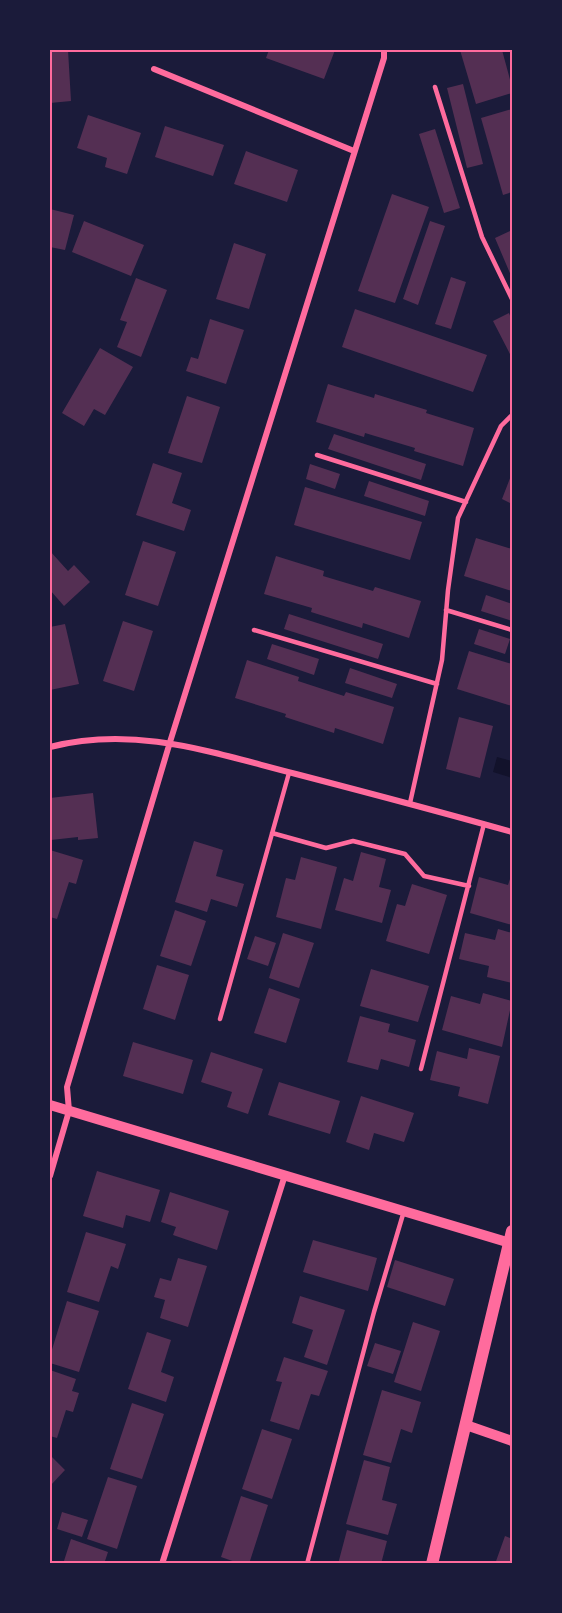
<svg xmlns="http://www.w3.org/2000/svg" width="562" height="1613" font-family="'IBM Plex Sans',sans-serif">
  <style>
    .water { fill: #12122b }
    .building { fill: #542f53 }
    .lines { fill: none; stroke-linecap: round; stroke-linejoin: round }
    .service { stroke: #ff6b9d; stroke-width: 4.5 }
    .minor { stroke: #ff6b9d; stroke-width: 6 }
    .tertiary { stroke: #ff6b9d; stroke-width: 10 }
    .secondary { stroke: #ff6b9d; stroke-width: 12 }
    .neatline { fill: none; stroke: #ff6b9d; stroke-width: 2 }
  </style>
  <rect width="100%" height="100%" fill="#1b1b3a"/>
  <!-- water -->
  <path class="water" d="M 497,757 L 512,761 L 512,778 L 493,772 Z"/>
  <!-- building -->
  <path class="building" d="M 50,50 L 68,50 L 71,101 L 50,103 Z
    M 269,50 L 335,50 L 324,79 L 266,58 Z
    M 460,50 L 502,50 L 512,87 L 512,93 L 476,104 Z
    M 463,84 L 483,164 L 467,168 L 447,88 Z
    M 512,109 L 512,192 L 503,195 L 481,118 Z
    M 88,115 L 141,133 L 127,174 L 105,167 L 107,158 L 77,148 Z
    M 165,126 L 224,145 L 213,176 L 155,157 Z
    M 435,129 L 460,208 L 444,213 L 419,134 Z
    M 246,151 L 298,170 L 287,202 L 234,184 Z
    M 392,194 L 429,207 L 395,303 L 358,291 Z
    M 50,209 L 74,215 L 65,250 L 50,247 Z
    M 84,221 L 144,245 L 131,276 L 72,252 Z
    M 430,221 L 445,226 L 418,305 L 403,299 Z
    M 510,231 L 512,237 L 512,278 L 495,238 Z
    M 234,243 L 266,254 L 249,309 L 216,299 Z
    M 451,277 L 466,282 L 451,329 L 435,324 Z
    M 136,278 L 167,290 L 141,357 L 117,347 L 127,322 L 120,320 Z
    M 355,309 L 487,355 L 473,392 L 342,347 Z
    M 509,313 L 512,321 L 512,358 L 493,321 Z
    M 210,319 L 244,330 L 226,384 L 186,371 L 191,357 L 198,359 Z
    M 100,348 L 133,367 L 105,415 L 94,409 L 84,426 L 62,413 Z
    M 328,384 L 374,398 L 375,394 L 427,410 L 426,413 L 474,428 L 463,466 L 414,451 L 415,448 L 365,433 L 364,437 L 316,422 Z
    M 187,396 L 220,407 L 202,463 L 168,453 Z
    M 334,434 L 426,464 L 421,480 L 328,449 Z
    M 153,463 L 182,473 L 172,503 L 191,510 L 184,531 L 136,515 Z
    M 310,464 L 340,474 L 335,489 L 306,479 Z
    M 512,473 L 512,504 L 502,499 Z
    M 369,481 L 429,501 L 425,516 L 364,496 Z
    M 305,487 L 422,522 L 410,560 L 294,525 Z
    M 476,538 L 512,549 L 512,591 L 464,576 Z
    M 143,541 L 176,552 L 158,606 L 125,595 Z
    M 50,551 L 68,571 L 74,565 L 90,582 L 64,606 L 50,590 Z
    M 276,556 L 324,571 L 323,576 L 373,591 L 375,587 L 421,601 L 409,638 L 363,623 L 362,628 L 311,612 L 312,608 L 264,594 Z
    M 486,595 L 512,604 L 512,621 L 481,611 Z
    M 289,614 L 383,644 L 378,659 L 284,629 Z
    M 123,621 L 153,631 L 134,691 L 103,681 Z
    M 65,624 L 79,684 L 50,690 L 50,627 Z
    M 479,629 L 510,639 L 505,654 L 474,644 Z
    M 272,644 L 319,659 L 314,675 L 267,659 Z
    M 469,651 L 512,664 L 512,706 L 457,689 Z
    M 247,660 L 299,677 L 298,681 L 344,696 L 346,692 L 394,707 L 383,744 L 335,728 L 334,733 L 285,717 L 286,714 L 235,698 Z
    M 350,668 L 397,684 L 392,698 L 345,683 Z
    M 459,717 L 493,726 L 480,778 L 446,769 Z
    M 93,793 L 98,838 L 78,840 L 78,837 L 51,840 L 50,798 Z
    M 194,841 L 223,850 L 216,876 L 244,884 L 237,907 L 211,899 L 207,912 L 175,902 Z
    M 50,850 L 83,860 L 76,884 L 69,882 L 57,919 L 50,917 Z
    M 361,852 L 386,859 L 379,887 L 391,890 L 382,923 L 335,910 L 344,878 L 353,881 Z
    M 301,857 L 337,867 L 321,929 L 276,917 L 286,878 L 295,880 Z
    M 512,873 L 512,925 L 470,913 L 479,877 L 508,885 Z
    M 412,884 L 447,895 L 429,954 L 386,941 L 397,904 L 405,906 Z
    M 175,910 L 206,921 L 191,966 L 160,956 Z
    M 498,929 L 512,933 L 512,983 L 487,977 L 489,966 L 459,959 L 465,933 L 495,940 Z
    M 283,933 L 314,943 L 299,988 L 269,978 Z
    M 255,936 L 276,943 L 268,966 L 247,959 Z
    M 157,965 L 189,975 L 175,1020 L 143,1009 Z
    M 371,969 L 429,986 L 418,1022 L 360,1006 Z
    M 269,988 L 300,999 L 286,1043 L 254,1033 Z
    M 483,993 L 512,1001 L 502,1047 L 442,1030 L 451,996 L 480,1004 Z
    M 360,1016 L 390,1024 L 388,1032 L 416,1040 L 409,1067 L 381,1059 L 378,1070 L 347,1062 Z
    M 133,1042 L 193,1060 L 183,1094 L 123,1076 Z
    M 469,1048 L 500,1056 L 488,1104 L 458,1096 L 460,1087 L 430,1080 L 437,1051 L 467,1059 Z
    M 211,1052 L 263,1069 L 248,1114 L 227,1107 L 232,1092 L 201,1082 Z
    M 279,1082 L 340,1101 L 330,1134 L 268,1115 Z
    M 361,1096 L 414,1113 L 404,1142 L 374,1133 L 369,1150 L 346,1142 Z
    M 97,1171 L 160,1190 L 150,1222 L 126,1215 L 123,1228 L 83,1216 Z
    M 170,1192 L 229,1211 L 217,1250 L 173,1235 L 176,1227 L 161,1222 Z
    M 86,1232 L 126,1244 L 118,1269 L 111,1266 L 99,1302 L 67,1292 Z
    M 313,1240 L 377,1258 L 368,1291 L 303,1272 Z
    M 178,1258 L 207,1266 L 188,1327 L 160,1318 L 165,1300 L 154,1297 L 160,1278 L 171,1281 Z
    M 395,1260 L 454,1279 L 445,1306 L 387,1287 Z
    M 300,1296 L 345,1310 L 327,1365 L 304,1357 L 313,1330 L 292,1323 Z
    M 67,1301 L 99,1311 L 79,1372 L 50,1363 L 50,1356 Z
    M 413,1322 L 440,1331 L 421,1391 L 394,1382 Z
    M 147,1332 L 171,1340 L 161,1372 L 174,1377 L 166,1402 L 128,1389 Z
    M 375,1343 L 401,1351 L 393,1374 L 367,1366 Z
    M 284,1357 L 328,1371 L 319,1396 L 311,1394 L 299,1430 L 270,1421 L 282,1382 L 276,1381 Z
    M 50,1370 L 76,1379 L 72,1391 L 79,1393 L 73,1412 L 66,1410 L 57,1438 L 50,1436 Z
    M 382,1390 L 421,1402 L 412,1433 L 401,1429 L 391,1463 L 363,1455 Z
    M 132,1403 L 164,1414 L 142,1479 L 110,1469 Z
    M 262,1429 L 292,1439 L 272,1499 L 242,1489 Z
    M 50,1455 L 65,1470 L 50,1486 Z
    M 364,1460 L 390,1467 L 382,1500 L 397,1504 L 388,1535 L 346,1524 Z
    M 108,1477 L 137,1486 L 117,1549 L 87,1539 Z
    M 241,1496 L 268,1505 L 249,1564 L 241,1564 L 221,1557 Z
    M 62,1512 L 88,1520 L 82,1537 L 57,1529 Z
    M 347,1530 L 387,1541 L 381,1564 L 338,1564 Z
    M 512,1531 L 512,1564 L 495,1564 L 505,1536 L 510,1538 Z
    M 71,1539 L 108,1552 L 104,1564 L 63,1564 Z"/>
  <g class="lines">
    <!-- service -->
    <path class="service" d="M 435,87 L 482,237 L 512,299
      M 317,455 L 466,502
      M 446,610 L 512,630
      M 254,630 L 437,684
      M 410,803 L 442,660 L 448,590 L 458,518 L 501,426 L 512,415
      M 272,833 L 326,848 L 353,841 L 405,854 L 424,876 L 469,886
      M 220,1019 L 289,773
      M 421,1069 L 484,824
      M 307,1564 L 374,1312 L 404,1211"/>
    <!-- minor -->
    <path class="minor" d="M 154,69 L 354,151
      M 50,747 C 136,725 213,753 296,774 C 369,793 441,812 512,832
      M 50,1176 L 69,1111 L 67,1087 L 170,742 L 384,58 L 384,50
      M 162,1564 L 285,1175"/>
    <!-- tertiary -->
    <path class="tertiary" d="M 50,1105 L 510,1243
      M 466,1425 L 512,1441"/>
    <!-- secondary -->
    <path class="secondary" d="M 432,1564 L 512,1231"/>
  </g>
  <!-- border -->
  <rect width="562" height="1613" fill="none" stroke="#1b1b3a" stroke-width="102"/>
  <rect x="51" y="51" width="460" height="1511" class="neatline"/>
</svg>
